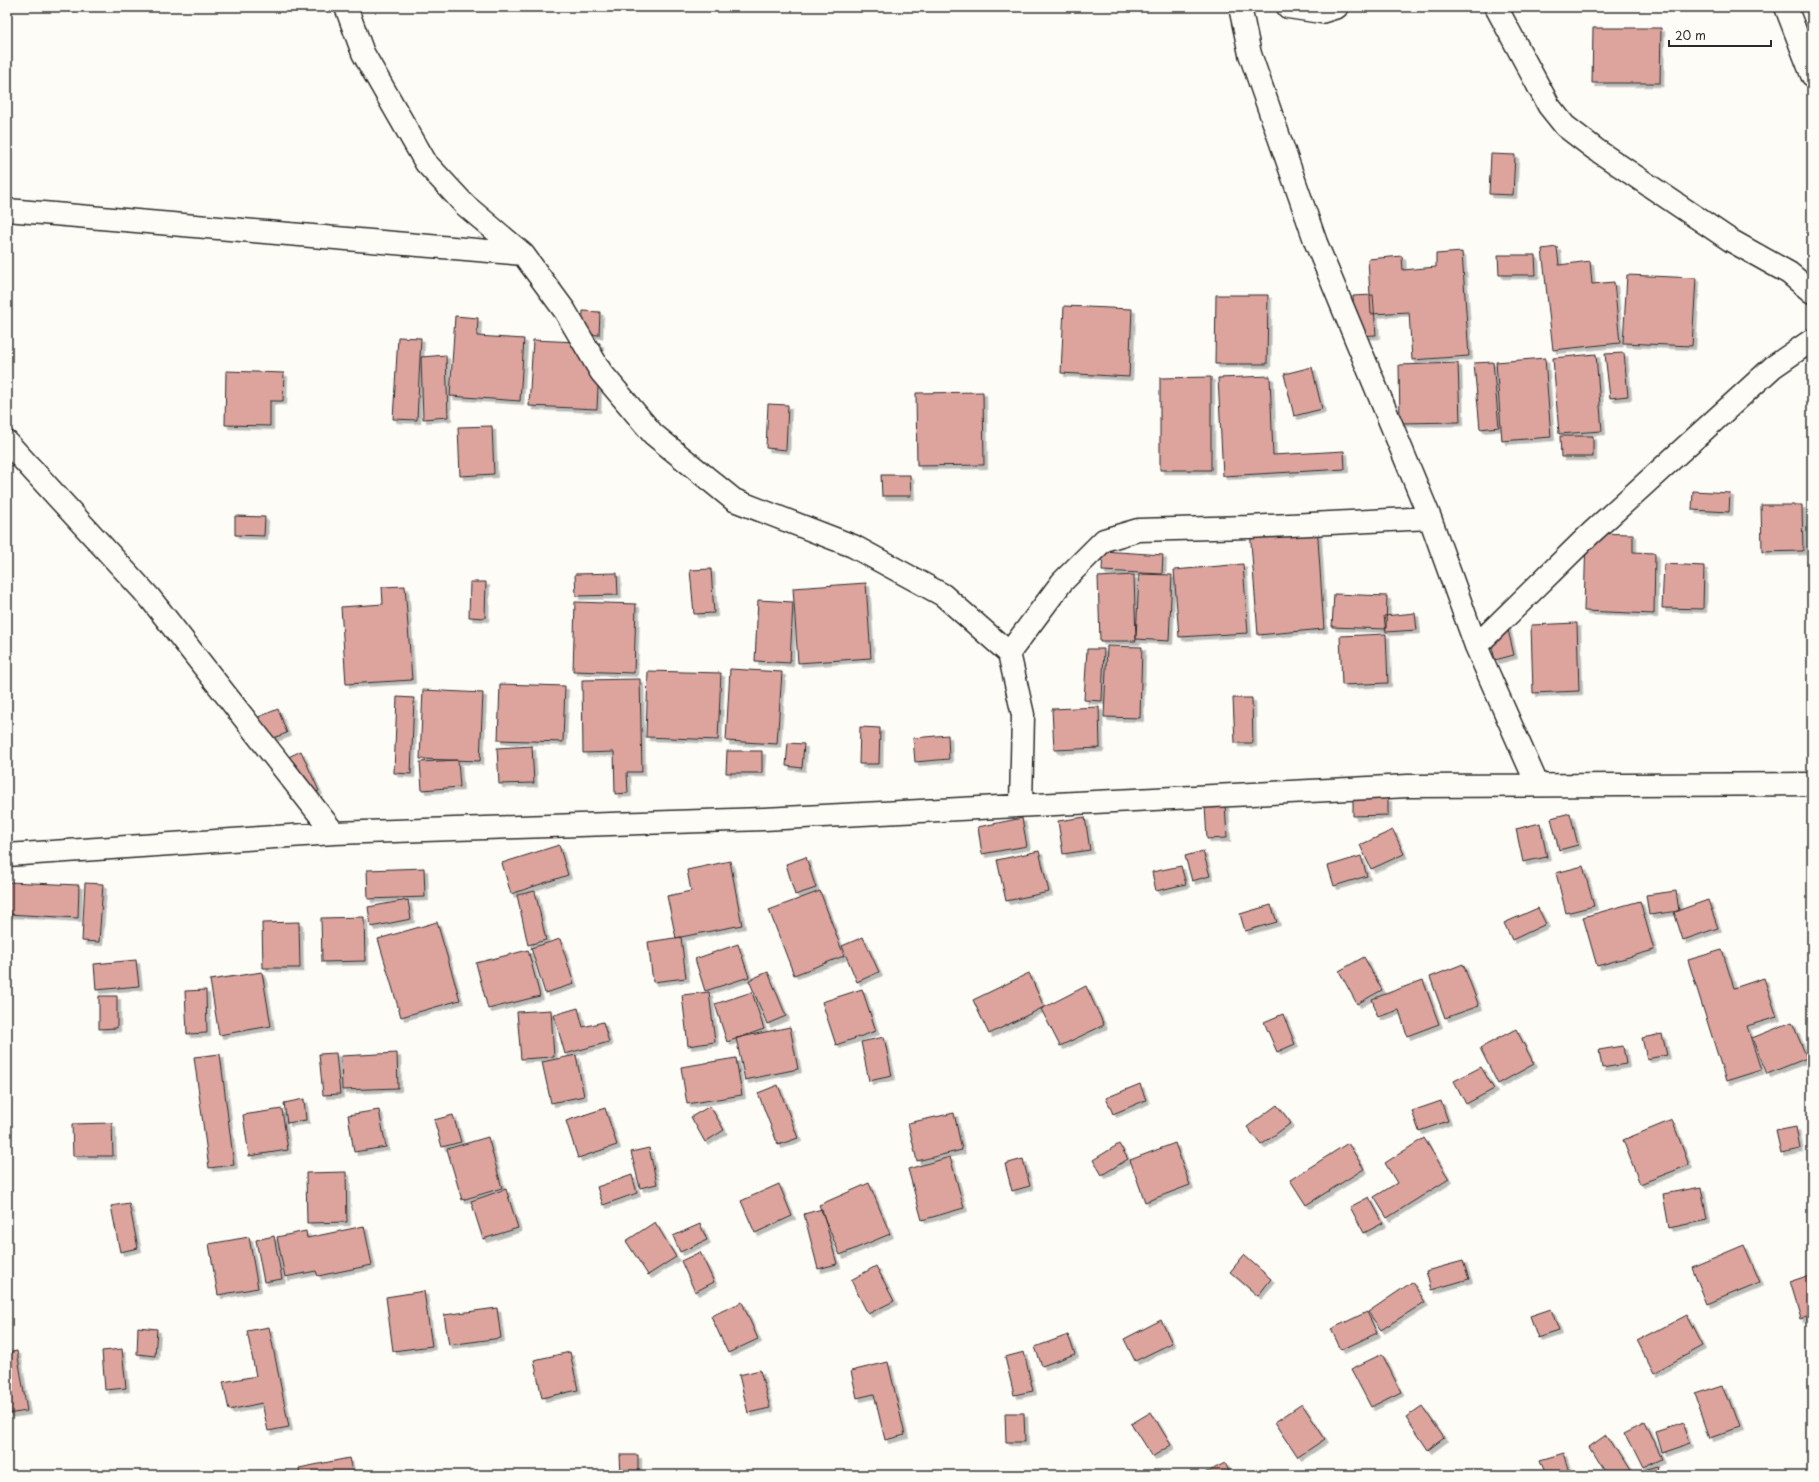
<svg xmlns="http://www.w3.org/2000/svg" width="1819" height="1482" font-family="'Playpen Sans',sans-serif">
  <style>
    .building { fill: #dda39d; stroke: #2b2b2b; filter: url(#shadow) }
    .lines { fill: none; stroke-linecap: round; stroke-linejoin: round }
    .minor-casing { stroke: #2b2b2b; stroke-width: 25 }
    .minor { stroke: #fdfcf7; stroke-width: 22 }
  </style>
  <defs>
    <filter id="shadow"><feDropShadow dx="3.5" dy="3.5" stdDeviation="0" flood-color="#0004"/></filter>
  </defs>
  <rect width="100%" height="100%" fill="#fdfcf7"/>
  <filter id="ink" filterUnits="userSpaceOnUse"><feTurbulence type="fractalNoise" baseFrequency=".025" numOctaves="2"/><feDisplacementMap in="SourceGraphic" scale="8" xChannelSelector="R" yChannelSelector="G"/><feConvolveMatrix kernelMatrix="1 2 1 2 8 2 1 2 1" color-interpolation-filters="sRGB"/></filter>
  <g filter="url(#ink)">
    <!-- building -->
    <path class="building" d="M 1593,28 L 1661,28 L 1660,83 L 1592,83 Z
      M 1491,154 L 1515,155 L 1513,195 L 1489,194 Z
      M 1557,247 L 1559,265 L 1590,261 L 1592,284 L 1614,282 L 1620,343 L 1553,350 L 1542,249 Z
      M 1462,252 L 1469,356 L 1412,360 L 1409,312 L 1371,314 L 1368,259 L 1402,256 L 1403,270 L 1436,267 L 1436,254 Z
      M 1498,255 L 1535,255 L 1536,275 L 1499,275 Z
      M 1627,275 L 1696,278 L 1692,346 L 1623,343 Z
      M 1216,295 L 1268,295 L 1267,364 L 1215,364 Z
      M 1373,295 L 1376,335 L 1355,336 L 1353,296 Z
      M 1064,306 L 1132,309 L 1129,377 L 1061,373 Z
      M 583,311 L 600,312 L 599,335 L 582,334 Z
      M 455,316 L 478,318 L 477,336 L 524,339 L 520,401 L 450,396 Z
      M 398,337 L 421,338 L 417,420 L 393,419 Z
      M 533,340 L 600,343 L 597,409 L 529,406 Z
      M 1624,353 L 1628,396 L 1610,398 L 1605,354 Z
      M 1596,354 L 1602,431 L 1559,434 L 1553,358 Z
      M 446,355 L 448,417 L 423,419 L 421,357 Z
      M 1545,358 L 1551,437 L 1502,441 L 1496,362 Z
      M 1493,362 L 1499,427 L 1480,429 L 1474,363 Z
      M 1458,363 L 1460,422 L 1400,423 L 1399,365 Z
      M 1312,367 L 1322,409 L 1294,416 L 1284,374 Z
      M 226,371 L 284,373 L 283,401 L 270,401 L 270,426 L 225,425 Z
      M 1270,376 L 1273,455 L 1344,451 L 1345,469 L 1223,476 L 1218,378 Z
      M 1211,377 L 1211,470 L 1160,470 L 1160,378 Z
      M 983,392 L 984,465 L 917,466 L 916,393 Z
      M 768,404 L 788,405 L 786,450 L 766,448 Z
      M 492,426 L 494,474 L 460,476 L 458,427 Z
      M 1560,436 L 1593,436 L 1593,457 L 1561,457 Z
      M 881,475 L 910,475 L 911,496 L 882,496 Z
      M 1693,491 L 1730,493 L 1729,512 L 1692,510 Z
      M 1761,505 L 1802,505 L 1803,551 L 1762,552 Z
      M 235,516 L 265,517 L 264,536 L 235,535 Z
      M 1317,524 L 1324,629 L 1258,635 L 1250,529 Z
      M 1586,533 L 1633,534 L 1633,552 L 1655,553 L 1654,614 L 1584,611 Z
      M 1103,551 L 1163,555 L 1162,574 L 1102,571 Z
      M 1243,564 L 1248,633 L 1179,637 L 1174,570 Z
      M 1664,564 L 1704,566 L 1703,609 L 1662,608 Z
      M 711,569 L 714,613 L 694,614 L 690,570 Z
      M 617,573 L 618,595 L 576,596 L 575,574 Z
      M 1139,574 L 1172,575 L 1169,641 L 1136,639 Z
      M 1134,575 L 1136,641 L 1100,641 L 1098,577 Z
      M 470,582 L 486,582 L 485,618 L 469,617 Z
      M 866,583 L 871,658 L 798,663 L 793,588 Z
      M 405,586 L 412,680 L 346,684 L 341,607 L 383,604 L 382,587 Z
      M 1334,594 L 1387,596 L 1386,629 L 1332,627 Z
      M 758,600 L 793,602 L 790,663 L 755,661 Z
      M 575,602 L 636,604 L 634,673 L 573,671 Z
      M 1415,613 L 1417,630 L 1386,632 L 1384,616 Z
      M 1506,621 L 1514,655 L 1495,660 L 1487,626 Z
      M 1577,623 L 1579,691 L 1533,693 L 1531,625 Z
      M 1386,634 L 1388,683 L 1342,685 L 1340,636 Z
      M 1107,646 L 1142,647 L 1140,718 L 1104,717 Z
      M 1087,649 L 1104,649 L 1102,701 L 1084,700 Z
      M 730,669 L 782,672 L 777,744 L 726,741 Z
      M 648,671 L 721,673 L 718,740 L 646,737 Z
      M 640,679 L 642,772 L 627,772 L 628,793 L 615,794 L 614,752 L 583,753 L 582,680 Z
      M 500,684 L 565,686 L 563,742 L 498,740 Z
      M 423,690 L 483,693 L 480,761 L 420,759 Z
      M 397,697 L 414,698 L 411,774 L 394,773 Z
      M 1233,698 L 1252,698 L 1253,743 L 1235,743 Z
      M 1099,707 L 1100,748 L 1054,750 L 1052,709 Z
      M 278,709 L 287,733 L 265,741 L 256,718 Z
      M 860,727 L 880,728 L 879,764 L 859,764 Z
      M 948,735 L 949,759 L 915,762 L 913,738 Z
      M 788,743 L 804,744 L 802,768 L 786,766 Z
      M 532,746 L 534,783 L 499,784 L 497,748 Z
      M 301,751 L 319,791 L 297,800 L 280,761 Z
      M 727,751 L 762,751 L 762,773 L 726,773 Z
      M 458,760 L 460,787 L 422,790 L 420,762 Z
      M 1353,798 L 1388,798 L 1388,815 L 1353,816 Z
      M 1225,804 L 1227,838 L 1207,839 L 1205,806 Z
      M 1570,813 L 1578,845 L 1559,850 L 1551,818 Z
      M 1085,817 L 1090,850 L 1063,854 L 1058,821 Z
      M 1022,818 L 1027,846 L 982,854 L 978,827 Z
      M 1540,823 L 1547,857 L 1523,862 L 1516,829 Z
      M 1393,830 L 1404,854 L 1371,869 L 1360,845 Z
      M 559,845 L 568,875 L 511,894 L 502,863 Z
      M 1039,851 L 1049,892 L 1006,901 L 997,860 Z
      M 1203,851 L 1210,876 L 1192,881 L 1185,856 Z
      M 1361,856 L 1367,876 L 1334,886 L 1328,866 Z
      M 806,857 L 816,888 L 795,895 L 786,864 Z
      M 730,861 L 742,925 L 676,938 L 667,896 L 691,891 L 687,870 Z
      M 1181,866 L 1186,884 L 1156,891 L 1152,872 Z
      M 1583,866 L 1594,906 L 1566,913 L 1556,873 Z
      M 424,868 L 425,897 L 368,899 L 367,870 Z
      M 8,882 L 79,885 L 78,918 L 7,914 Z
      M 85,883 L 103,884 L 99,942 L 82,941 Z
      M 535,891 L 546,940 L 528,945 L 517,895 Z
      M 820,891 L 844,956 L 794,975 L 769,910 Z
      M 1676,891 L 1679,911 L 1649,915 L 1646,895 Z
      M 408,900 L 411,919 L 371,927 L 368,907 Z
      M 1708,900 L 1718,928 L 1683,940 L 1674,912 Z
      M 1640,901 L 1654,950 L 1597,966 L 1583,917 Z
      M 1271,905 L 1277,922 L 1245,931 L 1240,914 Z
      M 1538,908 L 1546,924 L 1512,940 L 1504,923 Z
      M 364,917 L 365,961 L 322,962 L 321,918 Z
      M 299,922 L 300,968 L 263,968 L 262,923 Z
      M 437,922 L 460,1000 L 401,1017 L 378,939 Z
      M 681,937 L 686,978 L 653,982 L 648,942 Z
      M 863,937 L 879,972 L 857,982 L 842,946 Z
      M 560,939 L 574,984 L 545,993 L 531,948 Z
      M 738,944 L 749,977 L 705,991 L 695,959 Z
      M 528,950 L 540,996 L 488,1009 L 476,963 Z
      M 1722,950 L 1734,988 L 1764,978 L 1777,1017 L 1747,1026 L 1761,1070 L 1726,1081 L 1688,960 Z
      M 1364,957 L 1382,990 L 1357,1004 L 1339,971 Z
      M 136,960 L 139,986 L 96,990 L 94,964 Z
      M 1463,964 L 1479,1006 L 1445,1018 L 1430,977 Z
      M 262,972 L 271,1026 L 219,1035 L 210,980 Z
      M 768,972 L 786,1016 L 767,1024 L 749,980 Z
      M 1029,973 L 1044,1007 L 989,1034 L 973,1000 Z
      M 1423,980 L 1439,1024 L 1407,1036 L 1399,1010 L 1378,1017 L 1372,999 Z
      M 1086,986 L 1104,1025 L 1060,1046 L 1041,1009 Z
      M 862,989 L 876,1031 L 836,1045 L 822,1002 Z
      M 206,990 L 207,1033 L 187,1034 L 185,991 Z
      M 709,992 L 715,1042 L 688,1046 L 682,995 Z
      M 752,992 L 764,1029 L 727,1042 L 715,1004 Z
      M 99,996 L 117,996 L 117,1028 L 99,1029 Z
      M 578,1008 L 583,1027 L 603,1022 L 609,1042 L 565,1054 L 554,1015 Z
      M 551,1010 L 554,1057 L 521,1059 L 517,1012 Z
      M 1283,1014 L 1295,1044 L 1277,1052 L 1264,1022 Z
      M 1792,1022 L 1807,1058 L 1767,1074 L 1752,1038 Z
      M 790,1027 L 798,1069 L 745,1080 L 736,1038 Z
      M 1516,1029 L 1534,1064 L 1498,1084 L 1480,1048 Z
      M 1662,1034 L 1667,1055 L 1647,1059 L 1642,1038 Z
      M 884,1037 L 892,1076 L 869,1081 L 861,1042 Z
      M 1623,1046 L 1626,1064 L 1602,1068 L 1599,1050 Z
      M 336,1053 L 340,1094 L 323,1095 L 319,1054 Z
      M 397,1053 L 398,1088 L 342,1090 L 341,1056 Z
      M 220,1054 L 234,1165 L 209,1168 L 194,1057 Z
      M 576,1055 L 584,1096 L 551,1103 L 542,1062 Z
      M 736,1058 L 742,1095 L 687,1104 L 681,1067 Z
      M 1481,1067 L 1494,1089 L 1466,1104 L 1454,1081 Z
      M 1140,1084 L 1146,1100 L 1113,1114 L 1106,1098 Z
      M 778,1085 L 798,1138 L 778,1145 L 758,1093 Z
      M 304,1099 L 306,1120 L 287,1123 L 284,1103 Z
      M 1441,1101 L 1448,1121 L 1419,1131 L 1412,1111 Z
      M 1277,1105 L 1291,1123 L 1261,1145 L 1247,1127 Z
      M 710,1106 L 724,1130 L 705,1142 L 691,1117 Z
      M 605,1108 L 617,1145 L 578,1158 L 566,1121 Z
      M 282,1109 L 288,1150 L 249,1156 L 243,1115 Z
      M 379,1110 L 386,1147 L 354,1152 L 348,1115 Z
      M 954,1113 L 962,1150 L 917,1161 L 908,1123 Z
      M 453,1115 L 461,1142 L 442,1147 L 434,1120 Z
      M 1672,1120 L 1689,1165 L 1640,1184 L 1623,1140 Z
      M 112,1123 L 113,1156 L 73,1156 L 72,1124 Z
      M 1796,1127 L 1800,1149 L 1781,1153 L 1776,1131 Z
      M 488,1137 L 502,1188 L 462,1200 L 447,1149 Z
      M 1424,1138 L 1449,1179 L 1387,1218 L 1374,1197 L 1397,1183 L 1385,1163 Z
      M 1175,1143 L 1190,1185 L 1145,1202 L 1130,1160 Z
      M 1348,1143 L 1364,1169 L 1306,1205 L 1290,1180 Z
      M 1119,1144 L 1128,1159 L 1102,1175 L 1093,1160 Z
      M 649,1148 L 657,1184 L 640,1188 L 631,1152 Z
      M 950,1157 L 964,1208 L 922,1220 L 908,1169 Z
      M 1023,1159 L 1030,1186 L 1012,1191 L 1005,1164 Z
      M 346,1172 L 347,1222 L 307,1223 L 306,1173 Z
      M 632,1175 L 637,1193 L 603,1205 L 597,1187 Z
      M 869,1183 L 890,1234 L 840,1255 L 819,1205 Z
      M 779,1184 L 792,1216 L 755,1233 L 741,1201 Z
      M 1701,1187 L 1707,1220 L 1669,1228 L 1663,1194 Z
      M 506,1189 L 518,1228 L 483,1239 L 471,1201 Z
      M 1369,1197 L 1383,1223 L 1364,1233 L 1350,1207 Z
      M 129,1203 L 138,1248 L 120,1252 L 111,1206 Z
      M 822,1209 L 837,1264 L 818,1269 L 804,1214 Z
      M 655,1222 L 676,1257 L 648,1275 L 626,1241 Z
      M 700,1224 L 707,1240 L 680,1252 L 673,1236 Z
      M 364,1226 L 372,1265 L 318,1276 L 316,1271 L 285,1277 L 277,1237 L 306,1231 L 307,1238 Z
      M 274,1236 L 282,1279 L 264,1282 L 256,1240 Z
      M 249,1237 L 258,1288 L 218,1295 L 209,1244 Z
      M 1744,1245 L 1760,1282 L 1707,1304 L 1692,1267 Z
      M 700,1252 L 714,1282 L 695,1292 L 681,1261 Z
      M 1244,1255 L 1271,1279 L 1258,1296 L 1230,1272 Z
      M 1463,1261 L 1469,1279 L 1431,1290 L 1426,1271 Z
      M 876,1266 L 894,1301 L 868,1314 L 851,1280 Z
      M 1810,1275 L 1812,1283 L 1812,1315 L 1800,1319 L 1789,1282 Z
      M 1412,1282 L 1425,1302 L 1381,1330 L 1368,1312 Z
      M 424,1291 L 432,1346 L 393,1351 L 386,1297 Z
      M 742,1302 L 758,1339 L 728,1353 L 711,1316 Z
      M 497,1308 L 501,1338 L 449,1345 L 444,1315 Z
      M 1551,1309 L 1559,1331 L 1538,1338 L 1530,1316 Z
      M 1367,1312 L 1377,1333 L 1341,1350 L 1331,1329 Z
      M 1687,1315 L 1703,1346 L 1653,1373 L 1637,1341 Z
      M 1161,1320 L 1172,1343 L 1135,1361 L 1124,1339 Z
      M 138,1327 L 157,1329 L 155,1356 L 137,1354 Z
      M 269,1327 L 289,1427 L 268,1431 L 262,1403 L 229,1410 L 223,1382 L 256,1376 L 247,1331 Z
      M 1068,1335 L 1075,1354 L 1042,1366 L 1035,1347 Z
      M 122,1349 L 126,1388 L 105,1390 L 102,1351 Z
      M 17,1351 L 27,1411 L 7,1414 L 7,1353 Z
      M 570,1352 L 578,1390 L 542,1398 L 534,1360 Z
      M 1024,1352 L 1033,1391 L 1014,1395 L 1005,1357 Z
      M 1382,1354 L 1401,1392 L 1371,1407 L 1351,1369 Z
      M 888,1362 L 905,1435 L 885,1440 L 874,1394 L 857,1398 L 851,1371 Z
      M 760,1370 L 770,1408 L 748,1413 L 739,1375 Z
      M 1722,1384 L 1738,1428 L 1710,1438 L 1694,1393 Z
      M 1302,1404 L 1325,1439 L 1298,1457 L 1275,1422 Z
      M 1422,1406 L 1444,1438 L 1428,1450 L 1406,1417 Z
      M 1151,1412 L 1171,1445 L 1152,1457 L 1131,1424 Z
      M 1005,1413 L 1024,1413 L 1025,1442 L 1006,1442 Z
      M 1644,1422 L 1661,1459 L 1642,1468 L 1624,1432 Z
      M 1684,1423 L 1691,1442 L 1661,1452 L 1655,1432 Z
      M 1606,1435 L 1631,1475 L 1606,1475 L 1589,1447 Z
      M 1564,1453 L 1571,1475 L 1546,1475 L 1540,1460 Z
      M 620,1455 L 638,1455 L 638,1475 L 621,1475 Z
      M 349,1458 L 353,1475 L 300,1475 L 299,1468 Z
      M 1225,1463 L 1231,1475 L 1201,1475 Z
      M 1658,1466 L 1661,1475 L 1638,1475 L 1637,1472 Z
      M 1809,1472 L 1810,1475 L 1791,1475 Z"/>
    <g class="lines">
      <!-- minor casing -->
      <g class="minor-casing">
        <path id="minor" d="M 346,7 L 363,53 L 426,163 L 465,205 L 523,254 L 565,311 L 601,372 L 653,434 L 734,500 L 853,546 L 943,595 L 1009,653 L 1023,715 L 1021,805
          M 1240,7 L 1250,54 L 1316,243 L 1430,518 L 1476,646 L 1537,784
          M 1288,7 L 1321,12 L 1337,7
          M 1496,7 L 1549,106 L 1565,126 L 1595,149 L 1730,240 L 1789,273 L 1812,292
          M 1786,7 L 1812,75
          M 7,210 L 523,254
          M 7,442 L 150,598 L 334,833
          M 1476,646 L 1589,535 L 1773,367 L 1812,340
          M 1009,653 L 1062,582 L 1104,540 L 1138,530 L 1249,527 L 1430,518
          M 7,855 L 334,833 L 764,819 L 1408,786 L 1812,784"/>
      </g>
      <!-- minor -->
      <use href="#minor" class="minor"/>
    </g>
  </g>
  <!-- margin -->
  <rect width="1819" height="1482" fill="none" stroke="#fdfcf7" stroke-width="24"/>
  <rect x="12" y="12" width="1795" height="1458" fill="none" stroke="#2b2b2b" stroke-width="1.5" filter="url(#ink)"/>
  <!-- scale -->
  <path d="M1669 40v6h102v-6" fill="none" stroke="#2b2b2b" stroke-width="2"/>
  <text x="1675" y="40" font-size="12" fill="#2b2b2b" stroke="#fdfcf7" stroke-width="3" paint-order="stroke">20 m</text>
</svg>
